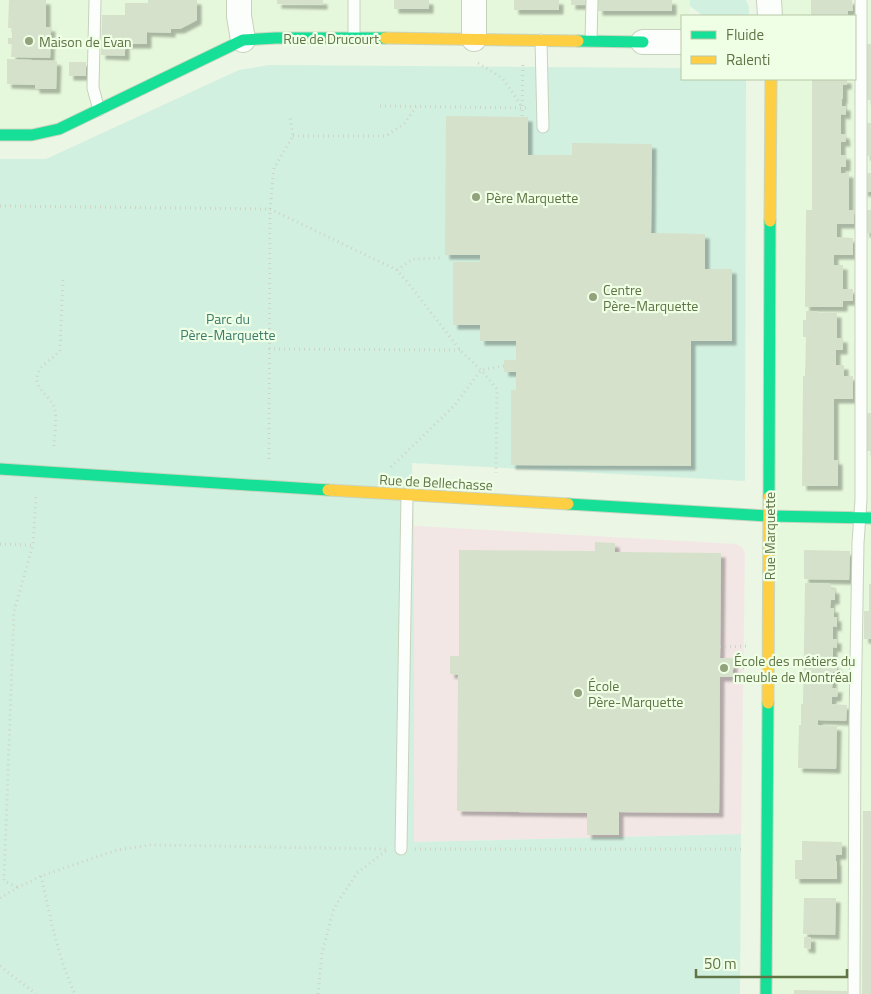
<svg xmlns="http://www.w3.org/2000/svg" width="871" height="994" font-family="'Titillium Web',sans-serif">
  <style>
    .residential { fill: #e6f8db }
    .education { fill: #f3e7e5 }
    .green { fill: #d2f0e0 }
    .building { fill: #d5e1ca; filter: url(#shadow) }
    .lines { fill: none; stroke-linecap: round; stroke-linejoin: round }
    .lane-casing { stroke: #c7d2bd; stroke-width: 13 }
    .street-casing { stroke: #c7d2bd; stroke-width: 26 }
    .fast-casing { stroke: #c9d5bf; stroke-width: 13 }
    .slow-casing { stroke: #c9d5bf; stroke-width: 13 }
    .path { stroke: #cdd5c5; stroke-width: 3; stroke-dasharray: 1 4; stroke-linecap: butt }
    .lane { stroke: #fcfefb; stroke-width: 11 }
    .street { stroke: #fcfefb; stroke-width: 24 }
    .fast { stroke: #16e098; stroke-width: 11 }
    .slow { stroke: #ffcf43; stroke-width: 11 }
    .poi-dot { fill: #91a27d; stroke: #eeffe6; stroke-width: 2 }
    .labels { text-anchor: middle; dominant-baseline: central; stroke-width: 4.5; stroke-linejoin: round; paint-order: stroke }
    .street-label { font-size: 14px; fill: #617445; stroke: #eeffe6 }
    .poi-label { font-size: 14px; fill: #617445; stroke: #eeffe6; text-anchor: start }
    .park-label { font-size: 14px; fill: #3d7b6d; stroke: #eeffe6 }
  </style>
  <defs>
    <filter id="shadow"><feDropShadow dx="4.5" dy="4.5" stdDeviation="1" flood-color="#0004"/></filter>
  </defs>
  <rect width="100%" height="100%" fill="#ebf6e5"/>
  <!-- residential -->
  <path class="residential" d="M 0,0 L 691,0 L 689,16 L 682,16 L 682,42 L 248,41 L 60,130 L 0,133 Z
    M 780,0 L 871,0 L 871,994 L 773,994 L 775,79 L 855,79 L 855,16 L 780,16 L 782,6 Z"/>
  <!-- education -->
  <path class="education" d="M 414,526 L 736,544 L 742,547 L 745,552 L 741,834 L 414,842 Z"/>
  <!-- green -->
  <path class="green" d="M 690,0 L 746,0 L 749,7 L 749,16 L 703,16 L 690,6 Z
    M 270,65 L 682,68 L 682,79 L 746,79 L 746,81 L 745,481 L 412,463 L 414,526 L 414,842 L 741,834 L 740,994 L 0,994 L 0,159 L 46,159 L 239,70 Z"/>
  <!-- building -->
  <path class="building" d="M 9,0 L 46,0 L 46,27 L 51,27 L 50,58 L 11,57 L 12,44 L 8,44 L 8,38 L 12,38 L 12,28 L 8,28 Z
    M 148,0 L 197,0 L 197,20 L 180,29 L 171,29 L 171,33 L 147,32 L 147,44 L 125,44 L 125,56 L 101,55 L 102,15 L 125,15 L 125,3 L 148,3 Z
    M 277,0 L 323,0 L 323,5 L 277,4 Z
    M 394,0 L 429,0 L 429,9 L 394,9 Z
    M 514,0 L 559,0 L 559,10 L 514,10 Z
    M 571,0 L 586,0 L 586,5 L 571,5 Z
    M 598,0 L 672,0 L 672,11 L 598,11 Z
    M 811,0 L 852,0 L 853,11 L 848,11 L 848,16 L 811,16 Z
    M 867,44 L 871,44 L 871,100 L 867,100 Z
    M 7,59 L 57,61 L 56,89 L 35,89 L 35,85 L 7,84 Z
    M 69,62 L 86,62 L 86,76 L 69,76 Z
    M 812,79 L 847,79 L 847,85 L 843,85 L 843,99 L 842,99 L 842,106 L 846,106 L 846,115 L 841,114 L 841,134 L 845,134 L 846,142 L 841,142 L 841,155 L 846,155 L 846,167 L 841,167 L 841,173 L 849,173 L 849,210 L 854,210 L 854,224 L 837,224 L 837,237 L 853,238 L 853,255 L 834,255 L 834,265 L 843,265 L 843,289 L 853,289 L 853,301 L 843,301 L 843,307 L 805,307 L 806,210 L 812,210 Z
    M 446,116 L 528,117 L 528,155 L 572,155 L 572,143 L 652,144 L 651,233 L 705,234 L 705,269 L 732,269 L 732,341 L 691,341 L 691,466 L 511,465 L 511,390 L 516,390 L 516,372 L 504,372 L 504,360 L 516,360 L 516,341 L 480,341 L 480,325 L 453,325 L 453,262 L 480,262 L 480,255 L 445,255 Z
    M 866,123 L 871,123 L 871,156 L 866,156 Z
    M 864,173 L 871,173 L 871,192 L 863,192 Z
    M 866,210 L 871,210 L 871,233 L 865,233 Z
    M 806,311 L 818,311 L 818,313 L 837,313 L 837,338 L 843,338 L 843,350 L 836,350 L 836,365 L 844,365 L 844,376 L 853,376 L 853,399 L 834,399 L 834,460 L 838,460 L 838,486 L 802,486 L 803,376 L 805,376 L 806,337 L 803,337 L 803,320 L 806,320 Z
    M 867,413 L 871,413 L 871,451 L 867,451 Z
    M 595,542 L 615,543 L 615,552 L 721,553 L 720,658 L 733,658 L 733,677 L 720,677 L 719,813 L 619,812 L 619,835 L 587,835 L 587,813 L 457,811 L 458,675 L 450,674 L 450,656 L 459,656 L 459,550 L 595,551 Z
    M 804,550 L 850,551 L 849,580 L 804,579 Z
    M 805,583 L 831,584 L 831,589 L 835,589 L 835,600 L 831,600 L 830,608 L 834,608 L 834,617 L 837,617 L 837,627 L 833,626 L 833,639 L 837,639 L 837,648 L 833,647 L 833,665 L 837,665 L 837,672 L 833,672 L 832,688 L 838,688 L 837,697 L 832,697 L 832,704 L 847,705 L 846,721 L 818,720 L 818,725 L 837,726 L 836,769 L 798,768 L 799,725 L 801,725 L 801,704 L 803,704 Z
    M 869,584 L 871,584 L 871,639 L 864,639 L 864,611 L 869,611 Z
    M 863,811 L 871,811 L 871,994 L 862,994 Z
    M 802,841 L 842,842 L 842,855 L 836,855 L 836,861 L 837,861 L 837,879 L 795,879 L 795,860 L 802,860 Z
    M 804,898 L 836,898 L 835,935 L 803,934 Z
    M 804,937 L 811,937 L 811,949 L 804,948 Z
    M 794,990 L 847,991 L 847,994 L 794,994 Z"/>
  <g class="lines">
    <!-- lane casing -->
    <g class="lane-casing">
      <path id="lane" d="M 95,0 L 93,88 L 99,110
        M 354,38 L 354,0
        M 541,40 L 543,127
        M 591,41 L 592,0
        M 401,849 L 407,495
        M 854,994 L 855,721 L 858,543 L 861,500 L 861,0"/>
    </g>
    <!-- street casing -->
    <g class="street-casing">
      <path id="street" d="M 239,0 L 239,16 L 243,40
        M 769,0 L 770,16
        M 474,39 L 474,0
        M 643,42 L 682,42"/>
    </g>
    <!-- fast casing -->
    <g class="fast-casing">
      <path id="fast" d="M 578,41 L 643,42
        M 0,135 L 32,135 L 59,129 L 243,40 L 276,38 L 385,38
        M 0,469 L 328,490
        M 769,497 L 770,221
        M 568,504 L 769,516 L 871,518
        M 766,994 L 768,703"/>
    </g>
    <!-- slow casing -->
    <g class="slow-casing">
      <path id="slow" d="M 385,38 L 578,41
        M 770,221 L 771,79
        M 328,490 L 568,504
        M 768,703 L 769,497"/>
    </g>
    <!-- path -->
    <path class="path" d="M 478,63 L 502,78 L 511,90 L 522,107
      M 380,106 L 529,108
      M 522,116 L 523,63
      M 293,136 L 386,136 L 404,124 L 416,107
      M 0,206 L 270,209 L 397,270 L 413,289 L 460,350 L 481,370 L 497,389 L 496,473
      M 397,270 L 413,259 L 442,258
      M 269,349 L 460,350
      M 54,446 C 54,436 58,417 54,407 C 50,395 32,388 38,373 C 42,363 54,359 60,350 L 63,277
      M 269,459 L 270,209 L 274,168 L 293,136 L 290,117
      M 391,467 L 454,406 L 481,370 L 504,366
      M 0,544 L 33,545
      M 720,647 L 746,646
      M 733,668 L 745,668
      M 415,849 L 744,849
      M 41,876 C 50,916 58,957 75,994
      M 17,887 L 4,881 L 14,611 L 33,545 L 36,495
      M 0,898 L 17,888 L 41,876 L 117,850 L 149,845 L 387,849
      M 0,966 L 36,994
      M 318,994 L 322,953 L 334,908 L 357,873 L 387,850"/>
    <!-- lane -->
    <use href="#lane" class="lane"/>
    <!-- street -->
    <use href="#street" class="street"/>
    <!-- fast -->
    <use href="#fast" class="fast"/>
    <!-- slow -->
    <use href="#slow" class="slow"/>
  </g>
  <!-- markers -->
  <g class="poi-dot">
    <circle cx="29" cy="41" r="5"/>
    <circle cx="476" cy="197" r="5"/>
    <circle cx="593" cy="297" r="5"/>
    <circle cx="724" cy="668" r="5"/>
    <circle cx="578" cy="693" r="5"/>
  </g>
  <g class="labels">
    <!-- street labels -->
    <g class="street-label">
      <text x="331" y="38">Rue de Drucourt</text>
      <text transform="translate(436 482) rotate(3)">Rue de Bellechasse</text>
      <text transform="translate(769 536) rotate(-90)">Rue Marquette</text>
    </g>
    <!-- poi labels -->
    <g class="poi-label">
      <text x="39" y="41">Maison de Evan</text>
      <text x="486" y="197">Père Marquette</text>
      <text x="603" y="289">Centre<tspan x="603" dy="16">Père-Marquette</tspan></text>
      <text x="734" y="660">École des métiers du<tspan x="734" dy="16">meuble de Montréal</tspan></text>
      <text x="588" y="685">École<tspan x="588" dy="16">Père-Marquette</tspan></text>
    </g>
    <!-- park labels -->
    <g class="park-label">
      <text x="228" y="318">Parc du<tspan x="228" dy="16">Père-Marquette</tspan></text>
    </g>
  </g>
  <!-- legend -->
  <rect x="681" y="15" width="175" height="65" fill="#eeffe6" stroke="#b6c7a6"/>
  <rect x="691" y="31" width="25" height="8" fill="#16e098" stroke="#b6c7a6"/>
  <text x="726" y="40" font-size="15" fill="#617445">Fluide</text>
  <rect x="691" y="56" width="25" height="8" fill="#ffcf43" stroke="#b6c7a6"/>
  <text x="726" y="65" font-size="15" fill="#617445">Ralenti</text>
  <!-- scale -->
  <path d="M696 969v8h151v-8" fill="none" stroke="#617445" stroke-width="2.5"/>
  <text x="704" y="969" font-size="15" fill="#617445" stroke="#eeffe6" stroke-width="4" paint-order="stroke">50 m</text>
</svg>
